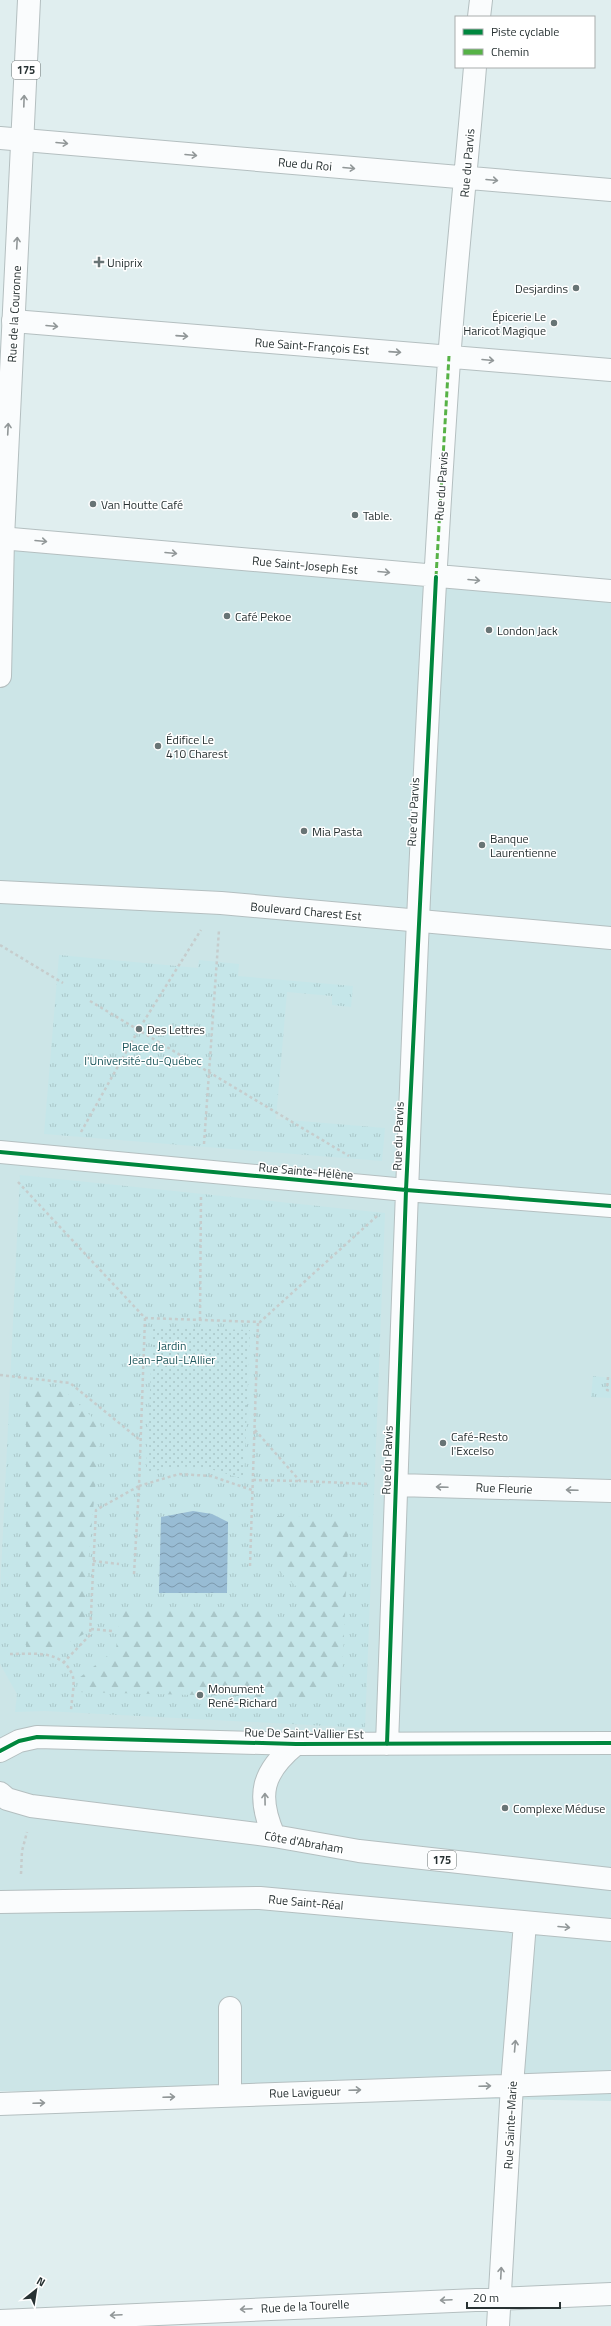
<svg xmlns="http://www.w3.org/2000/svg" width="611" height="2326" font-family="'Titillium Web',sans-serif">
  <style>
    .built { fill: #cce5e7 }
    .grass { fill: url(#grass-tufts); fill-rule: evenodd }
    .forest { fill: url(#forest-firs) }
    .garden { fill: url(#garden-dots) }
    .water { fill: url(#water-waves) }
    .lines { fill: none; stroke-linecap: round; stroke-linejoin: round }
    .minor-casing { stroke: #b4bfc0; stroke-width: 24 }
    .major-casing { stroke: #b4bfc0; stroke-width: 24 }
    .path { stroke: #c6cccc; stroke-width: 2.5; stroke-dasharray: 3 3; stroke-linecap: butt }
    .minor { stroke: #fafcfd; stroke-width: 22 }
    .major { stroke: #fafcfd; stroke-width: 22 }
    .quiet { stroke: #56b246; stroke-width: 3; stroke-dasharray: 6 3; stroke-linecap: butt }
    .cycleway-casing { stroke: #fff; stroke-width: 6 }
    .cycleway { stroke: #00873e; stroke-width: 4 }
    .oneway { stroke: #919798 }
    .poi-dot { fill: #687475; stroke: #fff; stroke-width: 1.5 }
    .labels { text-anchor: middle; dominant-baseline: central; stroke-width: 3; stroke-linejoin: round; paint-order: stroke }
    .shield { fill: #fff; stroke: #687070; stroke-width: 1 }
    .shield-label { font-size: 11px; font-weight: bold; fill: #283233 }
    .street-label { font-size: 12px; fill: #283233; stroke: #fff }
    .poi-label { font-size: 12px; fill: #283233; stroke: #fff; text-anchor: start }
    .park-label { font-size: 12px; fill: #1e585d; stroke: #fff }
  </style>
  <defs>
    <pattern id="grass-tufts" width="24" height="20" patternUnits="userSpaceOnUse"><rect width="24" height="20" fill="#c5e6e9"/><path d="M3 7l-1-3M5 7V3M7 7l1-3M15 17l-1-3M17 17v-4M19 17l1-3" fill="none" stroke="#a9c6c8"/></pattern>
    <pattern id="forest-firs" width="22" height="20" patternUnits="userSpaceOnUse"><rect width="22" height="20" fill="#c5e6e9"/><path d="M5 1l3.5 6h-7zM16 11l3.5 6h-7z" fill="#a9c6c8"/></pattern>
    <pattern id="garden-dots" width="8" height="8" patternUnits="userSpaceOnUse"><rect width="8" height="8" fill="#c5e6e9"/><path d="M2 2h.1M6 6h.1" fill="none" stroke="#a9c6c8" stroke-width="1.8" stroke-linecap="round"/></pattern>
    <pattern id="water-waves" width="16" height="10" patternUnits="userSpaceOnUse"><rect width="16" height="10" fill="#98bcd4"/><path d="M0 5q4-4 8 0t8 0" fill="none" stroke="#7c99ad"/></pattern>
  </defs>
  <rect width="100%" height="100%" fill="#e0eeef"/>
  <!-- built -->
  <path class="built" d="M 0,537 L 611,589 L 611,2101 L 0,2091 Z"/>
  <!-- grass -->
  <path class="grass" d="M 59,955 L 198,968 L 199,960 L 239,964 L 238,976 L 353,986 L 351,1007 L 332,1005 L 332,996 L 287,992 L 276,1119 L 385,1128 L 382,1161 L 44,1134 Z
    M 20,1175 L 385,1213 L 365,1728 L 45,1711 L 15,1712 L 17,1694 L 0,1664 L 0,1594 ZM 193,1511 L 227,1593 L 159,1593 L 161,1517 Z
    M 593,1376 L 611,1378 L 611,1398 L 591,1397 Z"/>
  <!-- forest -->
  <path class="forest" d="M 26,1387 L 66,1392 L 101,1426 L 87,1575 L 84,1634 L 55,1650 L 26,1649 Z
    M 277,1516 L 349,1519 L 342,1679 L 324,1683 L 311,1698 L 76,1692 L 79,1678 L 116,1649 L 120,1611 L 258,1610 L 270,1622 L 291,1621 L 299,1609 L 298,1588 L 275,1568 Z"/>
  <!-- garden -->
  <path class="garden" d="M 153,1327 L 250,1330 L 244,1480 C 204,1465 188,1463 146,1473 Z"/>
  <!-- water -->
  <path class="water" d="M 193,1511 L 212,1514 L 228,1522 L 227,1593 L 159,1593 L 161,1517 Z"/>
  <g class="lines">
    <!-- minor casing -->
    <g class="minor-casing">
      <path id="minor" d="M 479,17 L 481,0
        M 0,138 L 611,190
        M 13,321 L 611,370
        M 0,538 L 611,591
        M 0,1152 L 406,1190 L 611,1206
        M 397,1485 L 611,1491
        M 387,1744 C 404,1283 417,822 449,361 C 456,263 467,165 475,67
        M 0,1751 L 19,1741 L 37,1737 L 296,1744 L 611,1743
        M 0,1902 L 260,1898 L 611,1930
        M 230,2008 L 230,2095
        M 0,2104 L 611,2082
        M 0,2321 L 611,2294
        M 498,2326 L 512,2085 L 525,1923"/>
    </g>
    <!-- major casing -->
    <g class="major-casing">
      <path id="major" d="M 0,676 L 3,538 L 29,0
        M 0,892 L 221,903 L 611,938
        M 0,1793 L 7,1799 L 31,1806 L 274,1836 L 359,1851 L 611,1879
        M 274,1836 C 256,1795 262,1772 296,1744"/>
    </g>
    <!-- path -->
    <path class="path" d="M 0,945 L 63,983
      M 90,1001 L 349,1156
      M 81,1132 L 139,1029 L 201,930
      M 204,1144 L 219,930
      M 18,1182 L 145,1318 L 260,1322 L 377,1216
      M 145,1318 L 139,1486 L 179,1474 L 211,1476 L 252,1490
      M 200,1320 L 201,1197
      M 0,1375 L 70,1383 L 140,1440
      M 608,1377 L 607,1390 L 611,1391
      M 255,1430 L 300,1481 L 369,1484
      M 253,1480 L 299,1481
      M 93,1561 L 119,1564
      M 250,1566 L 258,1322
      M 134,1574 L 139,1487
      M 91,1629 L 112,1631
      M 10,1654 C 33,1654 64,1649 73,1677 C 75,1686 71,1702 71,1712
      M 63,1663 L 90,1635 L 96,1510 L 139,1486
      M 21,1874 L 22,1851 L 27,1832"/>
    <!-- minor -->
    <use href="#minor" class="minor"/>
    <!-- major -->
    <use href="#major" class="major"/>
    <!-- quiet -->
    <path class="quiet" d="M 436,577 L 449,356"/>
    <!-- cycleway casing -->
    <g class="cycleway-casing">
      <path id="cycleway" d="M 0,1152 L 406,1190 L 611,1206
        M 387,1744 L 406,1190 L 436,577
        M 0,1751 L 19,1741 L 37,1737 L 296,1744 L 611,1743"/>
    </g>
    <!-- cycleway -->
    <use href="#cycleway" class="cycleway"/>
  </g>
  <!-- one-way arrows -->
  <defs><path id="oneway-shaft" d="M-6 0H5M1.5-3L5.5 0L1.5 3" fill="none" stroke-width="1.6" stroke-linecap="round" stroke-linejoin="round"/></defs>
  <g class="oneway">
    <use href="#oneway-shaft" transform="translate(24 101) rotate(-88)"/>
    <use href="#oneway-shaft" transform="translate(62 143) rotate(5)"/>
    <use href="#oneway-shaft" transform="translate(191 155) rotate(5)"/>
    <use href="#oneway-shaft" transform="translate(349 168) rotate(5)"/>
    <use href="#oneway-shaft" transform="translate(492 180) rotate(5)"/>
    <use href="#oneway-shaft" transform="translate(17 243) rotate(-87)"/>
    <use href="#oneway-shaft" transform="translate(52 326) rotate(5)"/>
    <use href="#oneway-shaft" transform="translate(182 336) rotate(4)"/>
    <use href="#oneway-shaft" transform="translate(395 352) rotate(4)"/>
    <use href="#oneway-shaft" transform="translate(488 360) rotate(5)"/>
    <use href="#oneway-shaft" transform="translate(8 429) rotate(-87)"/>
    <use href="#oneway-shaft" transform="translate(41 541) rotate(5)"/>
    <use href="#oneway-shaft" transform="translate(171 553) rotate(5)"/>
    <use href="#oneway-shaft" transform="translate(384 572) rotate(5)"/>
    <use href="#oneway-shaft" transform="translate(474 580) rotate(5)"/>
    <use href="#oneway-shaft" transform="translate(442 1487) rotate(-178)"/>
    <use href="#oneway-shaft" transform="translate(572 1490) rotate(-178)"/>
    <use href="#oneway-shaft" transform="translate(265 1799) rotate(-91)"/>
    <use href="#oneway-shaft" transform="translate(564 1927) rotate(5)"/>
    <use href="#oneway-shaft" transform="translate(515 2046) rotate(-85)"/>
    <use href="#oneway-shaft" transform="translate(485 2086) rotate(-2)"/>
    <use href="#oneway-shaft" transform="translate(355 2090) rotate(-2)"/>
    <use href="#oneway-shaft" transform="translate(169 2097) rotate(-2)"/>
    <use href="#oneway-shaft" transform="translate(39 2103) rotate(-2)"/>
    <use href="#oneway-shaft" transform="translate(501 2273) rotate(-87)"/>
    <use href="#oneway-shaft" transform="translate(446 2300) rotate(177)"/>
    <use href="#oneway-shaft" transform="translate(246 2309) rotate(177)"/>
    <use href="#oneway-shaft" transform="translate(116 2315) rotate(177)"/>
  </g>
  <!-- markers -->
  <g class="poi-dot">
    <path d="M97 256h4v4h4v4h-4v4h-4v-4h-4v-4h4z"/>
    <circle cx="576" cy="288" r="4"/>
    <circle cx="554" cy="323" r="4"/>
    <circle cx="93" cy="504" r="4"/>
    <circle cx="355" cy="515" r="4"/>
    <circle cx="227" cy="616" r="4"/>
    <circle cx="489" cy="630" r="4"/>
    <circle cx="158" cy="746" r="4"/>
    <circle cx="304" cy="831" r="4"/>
    <circle cx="482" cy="845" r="4"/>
    <circle cx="139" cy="1029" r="4"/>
    <circle cx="443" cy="1443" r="4"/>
    <circle cx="200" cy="1695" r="4"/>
    <circle cx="505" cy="1808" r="4"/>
  </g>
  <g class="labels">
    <!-- shield labels -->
    <g class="shield">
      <rect x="12" y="61" width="28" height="18" rx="3"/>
      <rect x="428" y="1851" width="28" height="18" rx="3"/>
    </g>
    <g class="shield-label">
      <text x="26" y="70">175</text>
      <text x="442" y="1860">175</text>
    </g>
    <!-- street labels -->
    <g class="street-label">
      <text transform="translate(467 163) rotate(-85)">Rue du Parvis</text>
      <text transform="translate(305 164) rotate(5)">Rue du Roi</text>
      <text transform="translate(14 314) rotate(-87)">Rue de la Couronne</text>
      <text transform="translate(312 346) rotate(4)">Rue Saint-François Est</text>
      <text transform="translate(441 486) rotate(-86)">Rue du Parvis</text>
      <text transform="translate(305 565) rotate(5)">Rue Saint-Joseph Est</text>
      <text transform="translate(413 812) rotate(-87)">Rue du Parvis</text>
      <text transform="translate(306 911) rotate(5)">Boulevard Charest Est</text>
      <text transform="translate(398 1136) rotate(-88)">Rue du Parvis</text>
      <text transform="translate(306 1171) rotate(5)">Rue Sainte-Hélène</text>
      <text transform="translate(387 1460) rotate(-88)">Rue du Parvis</text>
      <text transform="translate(504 1488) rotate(2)">Rue Fleurie</text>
      <text transform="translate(304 1733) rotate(1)">Rue De Saint-Vallier Est</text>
      <text transform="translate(304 1842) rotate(10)">Côte d'Abraham</text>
      <text transform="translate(306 1902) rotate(5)">Rue Saint-Réal</text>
      <text transform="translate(305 2092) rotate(-2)">Rue Lavigueur</text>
      <text transform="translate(510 2125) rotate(-87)">Rue Sainte-Marie</text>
      <text transform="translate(305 2306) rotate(-3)">Rue de la Tourelle</text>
    </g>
    <!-- poi labels -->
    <g class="poi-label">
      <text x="107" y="262">Uniprix</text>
      <text x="568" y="288" text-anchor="end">Desjardins</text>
      <text x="546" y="316" text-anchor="end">Épicerie Le<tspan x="546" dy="14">Haricot Magique</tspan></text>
      <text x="101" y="504">Van Houtte Café</text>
      <text x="363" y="515">Table.</text>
      <text x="235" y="616">Café Pekoe</text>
      <text x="497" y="630">London Jack</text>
      <text x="166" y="739">Édifice Le<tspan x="166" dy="14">410 Charest</tspan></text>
      <text x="312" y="831">Mia Pasta</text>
      <text x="490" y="838">Banque<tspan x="490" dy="14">Laurentienne</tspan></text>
      <text x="147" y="1029">Des Lettres</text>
      <text x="451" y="1436">Café-Resto<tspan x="451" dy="14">l'Excelso</tspan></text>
      <text x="208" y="1688">Monument<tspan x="208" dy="14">René-Richard</tspan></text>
      <text x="513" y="1808">Complexe Méduse</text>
    </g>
    <!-- park labels -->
    <g class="park-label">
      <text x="143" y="1046">Place de<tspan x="143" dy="14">l'Université-du-Québec</tspan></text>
      <text x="172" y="1345">Jardin<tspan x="172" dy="14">Jean-Paul-L'Allier</tspan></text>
    </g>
  </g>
  <!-- legend -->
  <rect x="455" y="16" width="140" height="52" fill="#ffffff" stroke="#a9adad"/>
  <rect x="463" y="29" width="20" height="6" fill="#00873e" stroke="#a9adad"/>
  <text x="491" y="36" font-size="12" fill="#283233">Piste cyclable</text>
  <rect x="463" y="49" width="20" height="6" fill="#56b246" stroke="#a9adad"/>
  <text x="491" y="56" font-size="12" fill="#283233">Chemin</text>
  <!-- north arrow -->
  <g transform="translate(36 2290) rotate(30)" stroke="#ffffff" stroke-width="3" paint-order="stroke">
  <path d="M0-3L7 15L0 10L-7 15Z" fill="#283233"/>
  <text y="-6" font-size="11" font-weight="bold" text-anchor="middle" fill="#283233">N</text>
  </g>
  <!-- scale -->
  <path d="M467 2302v6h93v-6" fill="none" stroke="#283233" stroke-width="2"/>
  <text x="473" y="2302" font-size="12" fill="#283233" stroke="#ffffff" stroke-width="3" paint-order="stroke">20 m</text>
</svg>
